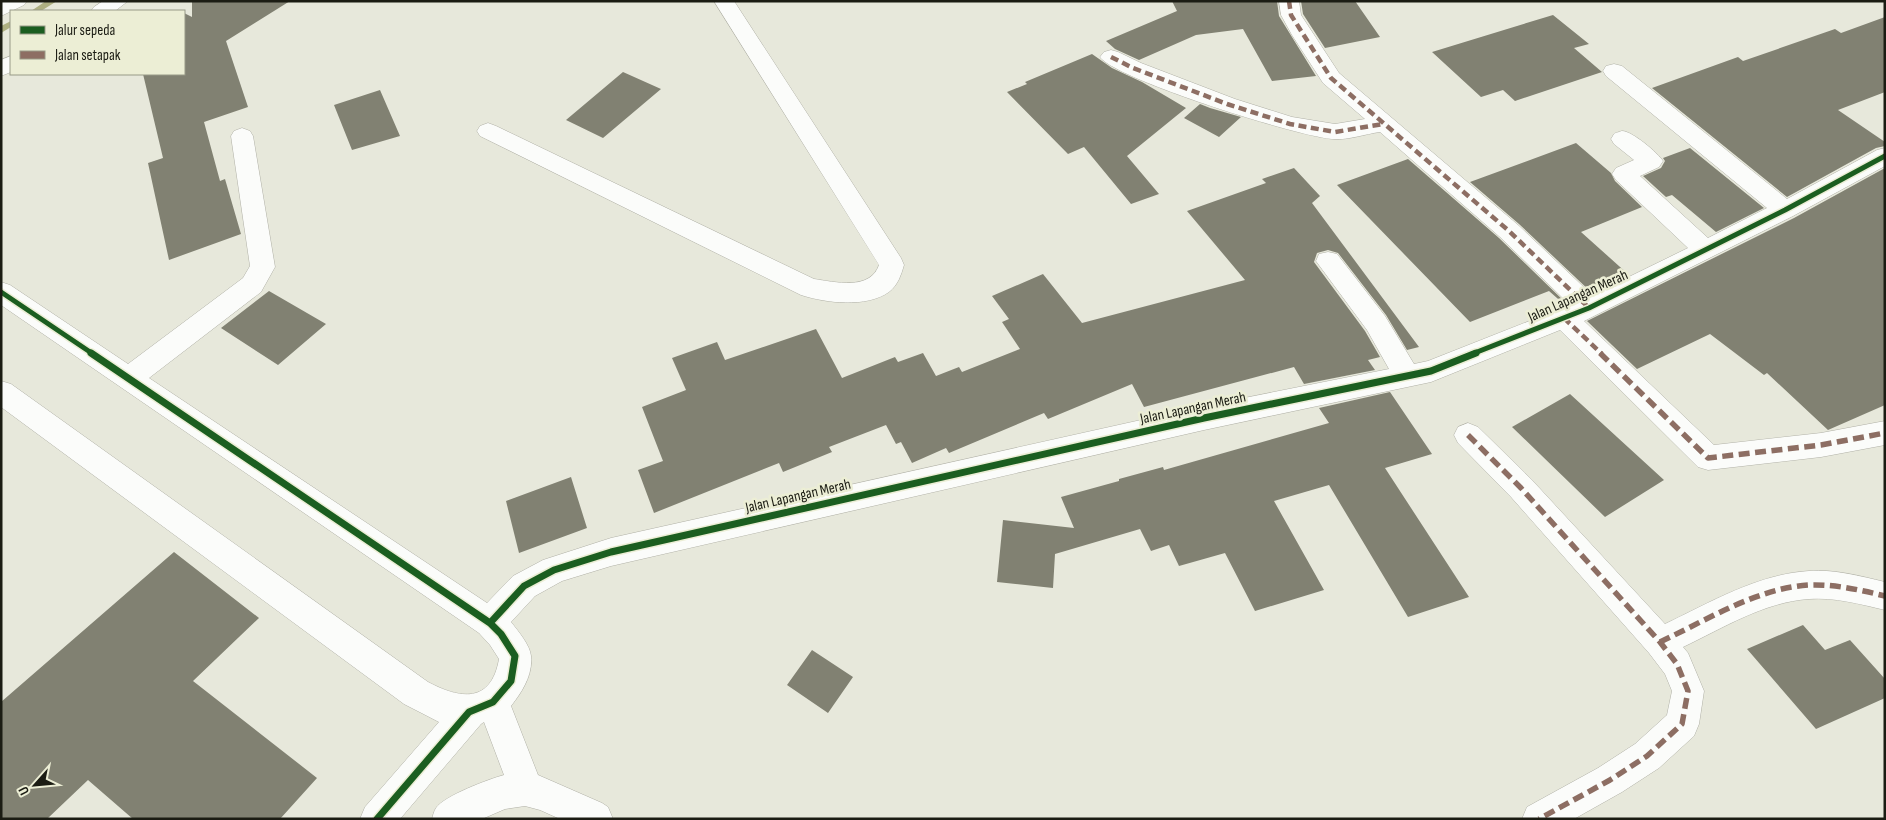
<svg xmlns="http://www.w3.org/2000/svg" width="1886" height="820" font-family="'Sofia Sans Condensed',sans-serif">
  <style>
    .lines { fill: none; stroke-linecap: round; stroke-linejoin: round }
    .stream { fill: #aeb082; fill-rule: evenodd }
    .building { fill: #818172 }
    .minor-casing { stroke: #b0b0a6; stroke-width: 1 }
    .minor { fill: #fbfcfa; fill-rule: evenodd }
    .quiet-far1 { stroke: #8d6e63; stroke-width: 4.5; stroke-dasharray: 8 4.5; stroke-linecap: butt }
    .quiet { stroke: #8d6e63; stroke-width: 5.5; stroke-dasharray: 11 5.5; stroke-linecap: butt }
    .cycleway-far1-casing { stroke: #eceed5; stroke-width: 8 }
    .cycleway-casing { stroke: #eceed5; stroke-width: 10 }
    .cycleway-far1 { stroke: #1b5e20; stroke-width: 5 }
    .cycleway { stroke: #1b5e20; stroke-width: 7 }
    .labels { text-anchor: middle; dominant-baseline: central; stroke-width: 5; stroke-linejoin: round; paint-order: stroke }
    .street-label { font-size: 15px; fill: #1b1c13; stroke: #eceed5 }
  </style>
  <rect width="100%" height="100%" fill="#e7e8db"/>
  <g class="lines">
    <!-- stream -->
    <path class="stream" d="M 46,1 L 57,1 L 41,11 L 31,11 Z
      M 11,21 L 11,27 L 1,33 L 1,26 Z"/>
  </g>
  <!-- building -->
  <path class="building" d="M 192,1 L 290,1 L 226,41 L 248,107 L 204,122 L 220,181 L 225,179 L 241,234 L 169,260 L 148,163 L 163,158 L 143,74 L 184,74 L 184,13 L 192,17 Z
    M 1172,1 L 1277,1 L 1279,16 L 1316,76 L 1272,81 L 1243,29 L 1196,35 L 1139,60 L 1115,49 L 1106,41 L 1177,11 Z
    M 1301,1 L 1355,1 L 1380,37 L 1325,48 L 1303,14 Z
    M 1553,15 L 1589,44 L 1574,48 L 1602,72 L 1515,101 L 1503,90 L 1481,97 L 1432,52 Z
    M 1885,17 L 1885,92 L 1838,110 L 1885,142 L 1885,146 L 1876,148 L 1787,197 L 1652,88 L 1738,57 L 1743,61 L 1835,29 L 1841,33 Z
    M 1092,54 L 1112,68 L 1142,82 L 1186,108 L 1127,156 L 1159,194 L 1131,204 L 1084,147 L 1068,154 L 1007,92 L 1027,84 L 1025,82 Z
    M 623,72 L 661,89 L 603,138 L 566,120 Z
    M 380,90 L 400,136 L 352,150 L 334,105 Z
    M 1200,104 L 1210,108 L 1241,117 L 1219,137 L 1184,118 Z
    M 1576,143 L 1611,173 L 1615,181 L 1642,207 L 1581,232 L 1629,275 L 1592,293 L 1519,224 L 1470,182 Z
    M 1690,148 L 1764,208 L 1716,232 L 1672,195 L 1666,197 L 1643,176 L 1661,168 L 1665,161 L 1663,158 Z
    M 1408,159 L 1499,238 L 1567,304 L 1565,305 L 1549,291 L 1470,322 L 1337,185 Z
    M 1294,168 L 1320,196 L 1312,203 L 1419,347 L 1407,350 L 1386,315 L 1338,253 L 1328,250 L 1317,253 L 1314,262 L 1365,331 L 1380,357 L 1368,360 L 1375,370 L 1304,384 L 1294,367 L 1144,407 L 1132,384 L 1048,419 L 1044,413 L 949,453 L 946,448 L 912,463 L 901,442 L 896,444 L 886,425 L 829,447 L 832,452 L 783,472 L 779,463 L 654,513 L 638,470 L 663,461 L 642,407 L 686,390 L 672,358 L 717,342 L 725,360 L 816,329 L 842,378 L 895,357 L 898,362 L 923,353 L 936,376 L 959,367 L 962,372 L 1020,349 L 1002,322 L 1009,319 L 992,296 L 1043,274 L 1082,323 L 1245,280 L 1187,211 L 1266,183 L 1262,179 Z
    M 1885,168 L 1885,405 L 1828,430 L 1767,373 L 1764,375 L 1710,334 L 1637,369 L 1587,321 L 1794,218 Z
    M 269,291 L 326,324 L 278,365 L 221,328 Z
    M 1390,392 L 1432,454 L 1385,468 L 1469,597 L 1408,617 L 1329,485 L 1274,501 L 1324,590 L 1255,611 L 1225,553 L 1179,566 L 1169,545 L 1151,551 L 1140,529 L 1055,554 L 1053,588 L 997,582 L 1003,520 L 1074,528 L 1061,497 L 1119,481 L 1119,479 L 1163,467 L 1164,470 L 1329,423 L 1319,408 Z
    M 1570,394 L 1664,480 L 1605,517 L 1512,427 Z
    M 571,477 L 587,528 L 519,553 L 506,501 Z
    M 174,552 L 259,618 L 193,681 L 317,778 L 280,819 L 133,819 L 88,780 L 47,819 L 1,819 L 1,702 Z
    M 1803,625 L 1825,650 L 1850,640 L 1885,679 L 1885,698 L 1816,729 L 1747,649 Z
    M 812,650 L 853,677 L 828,713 L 787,685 Z"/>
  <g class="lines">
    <!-- minor casing -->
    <g class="minor-casing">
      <path id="minor" d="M 1,1 L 27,1 L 24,5 L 1,16 Z
        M 103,1 L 128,1 L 115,11 L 91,11 L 94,7 Z
        M 714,1 L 734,1 L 901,258 L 904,265 C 901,275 898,285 889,292 C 866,308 826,303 801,295 L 480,136 L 477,131 L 480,126 L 488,123 L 496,126 L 814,279 C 835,282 870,291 879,265 Z
        M 1279,1 L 1299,1 L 1301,15 L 1339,73 L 1518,225 L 1592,295 L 1688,248 L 1616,180 L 1612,174 L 1616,168 L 1634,160 L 1614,144 L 1611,139 L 1614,134 C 1615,133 1622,131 1622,131 C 1632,131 1658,153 1663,161 L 1659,167 L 1640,176 L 1708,238 L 1767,208 L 1606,76 L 1603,71 L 1606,66 L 1614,64 L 1622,66 L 1787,199 L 1877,150 L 1885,148 L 1885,166 L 1793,216 L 1584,321 L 1714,445 L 1821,433 L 1885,421 L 1885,445 L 1821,457 L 1708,470 L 1698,467 L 1560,330 L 1431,382 L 1204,430 L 611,566 L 562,581 L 535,596 L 511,622 C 518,631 530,645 531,656 C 533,675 522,692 511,706 L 538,775 L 602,803 L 608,807 L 613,819 L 560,819 L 540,810 L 525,806 L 505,809 L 482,819 L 432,819 C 433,815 434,811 436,808 C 444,796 489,779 504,775 L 484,722 L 481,724 L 400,819 L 360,819 L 365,807 L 439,722 L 404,704 L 1,407 L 1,381 L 11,384 L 428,682 C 460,699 491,704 499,659 L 490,645 L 479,633 L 1,305 L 1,282 L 10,285 L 128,364 L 243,278 L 250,266 L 231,136 L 234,131 L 242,128 L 250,131 L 253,136 L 275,267 L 261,292 L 149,378 L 487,603 L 513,576 L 543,560 L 611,538 L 1204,406 L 1389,369 L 1367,330 L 1316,261 L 1319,254 L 1328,252 L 1337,254 L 1385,316 L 1414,364 L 1428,361 L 1570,305 L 1500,237 L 1380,132 C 1365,134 1349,140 1334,139 C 1302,138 1115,79 1100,57 L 1104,52 L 1111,50 L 1118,52 L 1141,63 L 1235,99 L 1292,117 L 1335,124 L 1365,119 L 1323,83 L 1292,35 L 1281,15 Z
        M 11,56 L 11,72 L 1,76 L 1,60 Z
        M 1468,423 L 1478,427 L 1531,479 L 1665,624 C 1709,603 1758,574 1809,571 C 1834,569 1860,576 1885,582 L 1885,610 C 1860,604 1834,597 1809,599 C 1764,602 1723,628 1683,647 L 1688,653 L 1704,691 L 1699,724 L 1694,736 L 1659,768 L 1622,792 L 1574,819 L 1522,819 L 1527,807 L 1598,768 L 1635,744 L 1667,715 L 1672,691 L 1665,674 L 1649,653 L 1511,497 L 1458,443 L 1454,435 L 1458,427 Z"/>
    </g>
    <!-- minor -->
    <use href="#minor" class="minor"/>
    <!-- quiet-far1 -->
    <path class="quiet-far1" d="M 1289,1 L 1291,15 L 1331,78 L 1509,231 L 1589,308
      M 1111,57 L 1133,68 L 1227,104 L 1290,124 L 1335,132 L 1383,124
      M 1564,318 L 1602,354"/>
    <!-- quiet -->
    <path class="quiet" d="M 1600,353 L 1708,458 L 1821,445 L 1885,433
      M 1468,435 L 1521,488 L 1660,642 L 1677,664 L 1688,691 L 1682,724 L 1647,756 L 1610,780 L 1539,819
      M 1660,642 C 1707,620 1757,588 1809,585 C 1835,584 1860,590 1885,596"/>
    <!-- cycleway-far1 casing -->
    <g class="cycleway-far1-casing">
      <path id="cycleway-far1" d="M 1,292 L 93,354
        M 1472,354 L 1589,308 L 1785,210 L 1885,156"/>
    </g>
    <!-- cycleway casing -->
    <g class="cycleway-casing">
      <path id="cycleway" d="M 91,353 L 490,623 L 501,634 L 515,656 L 511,681 L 493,702 L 469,712 L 377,819
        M 490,623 L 524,586 L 554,570 L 611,552 L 1204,418 L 1431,371 L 1476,353"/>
    </g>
    <!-- cycleway-far1 -->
    <use href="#cycleway-far1" class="cycleway-far1"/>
    <!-- cycleway -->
    <use href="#cycleway" class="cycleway"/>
  </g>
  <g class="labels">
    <!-- street labels -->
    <g class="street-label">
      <text transform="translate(1578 296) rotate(-24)">Jalan Lapangan Merah</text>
      <text transform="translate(1193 408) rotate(-12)">Jalan Lapangan Merah</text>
      <text transform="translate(798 496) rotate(-13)">Jalan Lapangan Merah</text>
    </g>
  </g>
  <!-- border -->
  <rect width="1886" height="820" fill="none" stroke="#1b1c13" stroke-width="5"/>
  <!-- legend -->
  <rect x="10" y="10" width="175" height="65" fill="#eceed5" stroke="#989a87"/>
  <rect x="20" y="26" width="25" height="8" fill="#1b5e20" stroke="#989a87"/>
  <text x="55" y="35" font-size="15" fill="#1b1c13">Jalur sepeda</text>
  <rect x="20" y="51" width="25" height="8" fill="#8d6e63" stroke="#989a87"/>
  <text x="55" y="60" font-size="15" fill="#1b1c13">Jalan setapak</text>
  <!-- north arrow -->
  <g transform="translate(35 785) rotate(243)" stroke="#eceed5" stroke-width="4" paint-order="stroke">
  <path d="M0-4L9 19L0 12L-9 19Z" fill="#1b1c13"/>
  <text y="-8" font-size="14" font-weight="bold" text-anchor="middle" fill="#1b1c13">U</text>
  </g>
</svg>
